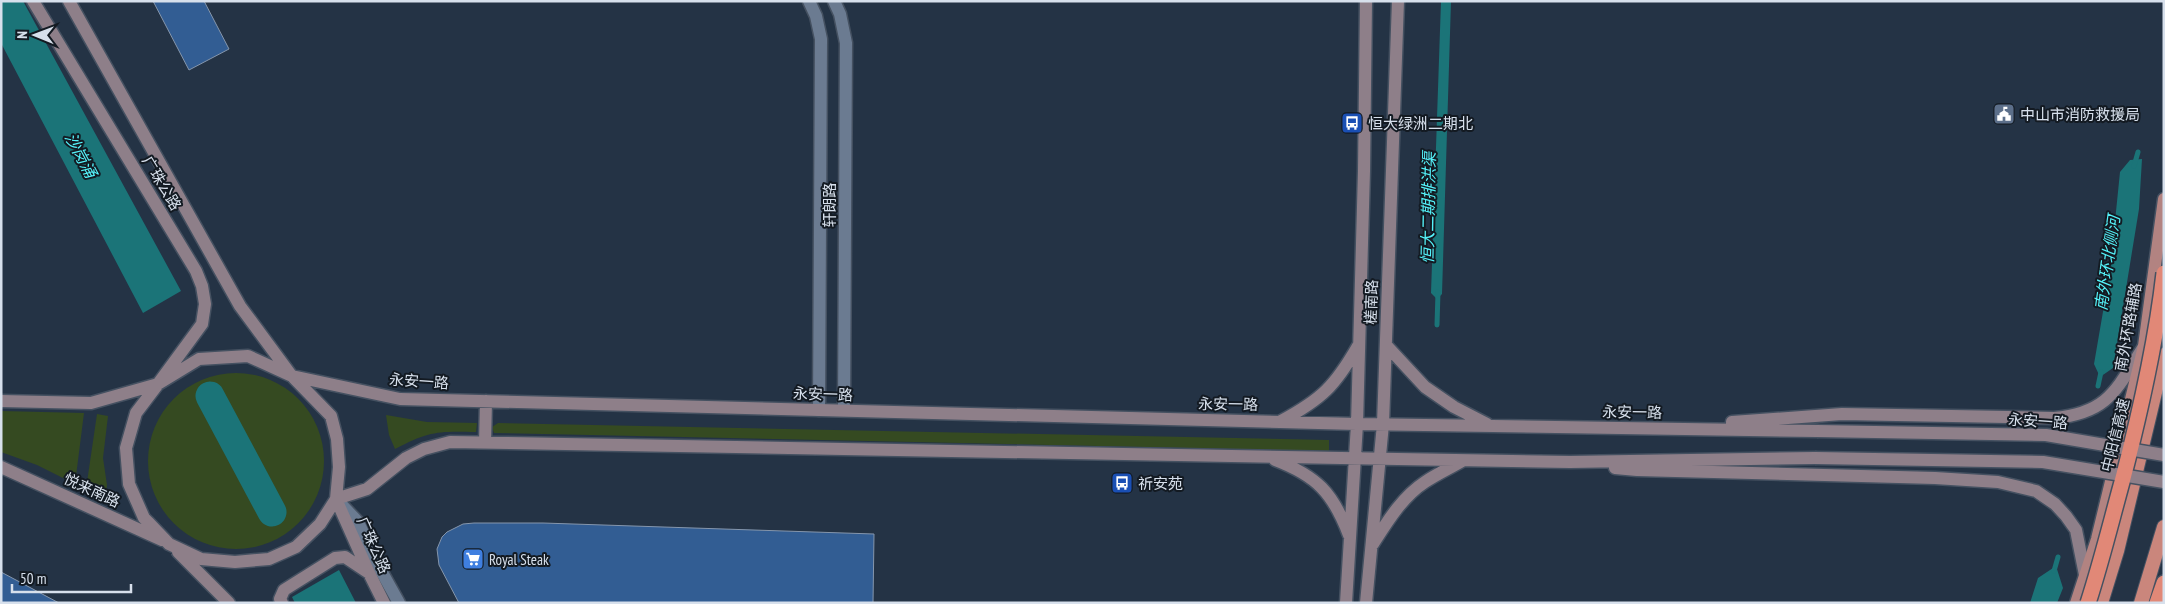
<svg xmlns="http://www.w3.org/2000/svg" width="2165" height="604" font-family="'PT Sans Narrow','Noto Sans SC',sans-serif">
  <style>
    .green { fill: #354a21 }
    .water { fill: #1b7478 }
    .lines { fill: none; stroke-linecap: round; stroke-linejoin: round }
    .stream { stroke: #1b7478; stroke-width: 5 }
    .river { stroke: #1b7478; stroke-width: 29 }
    .building { fill: #325d93; stroke: #8596ac }
    .tertiary-casing { stroke: #455161; stroke-width: 15 }
    .secondary-casing { stroke: #455161; stroke-width: 15 }
    .primary-casing { stroke: #455161; stroke-width: 15 }
    .trunk-casing { stroke: #455161; stroke-width: 16 }
    .motorway-casing { stroke: #455161; stroke-width: 18 }
    .tertiary { stroke: #6b7b91; stroke-width: 12 }
    .secondary { stroke: #8e7f89; stroke-width: 12 }
    .primary { stroke: #b28381; stroke-width: 12 }
    .trunk { stroke: #ca867c; stroke-width: 14 }
    .motorway { stroke: #e18877; stroke-width: 15 }
    .secondary-bridge-casing { stroke: #455161; stroke-width: 15; stroke-linecap: butt }
    .motorway-bridge-casing { stroke: #455161; stroke-width: 18; stroke-linecap: butt }
    .secondary-bridge { stroke: #8e7f89; stroke-width: 12 }
    .motorway-bridge { stroke: #e18877; stroke-width: 15 }
    .labels { text-anchor: middle; dominant-baseline: central; stroke-width: 4; stroke-linejoin: round; paint-order: stroke }
    .poi-label { font-size: 15px; fill: #d7e0ec; stroke: #131a22; text-anchor: start }
    .street-label { font-size: 15px; fill: #d7e0ec; stroke: #131a22 }
    .water-label { font-size: 16px; font-style: italic; fill: #55f3fa; stroke: #131a22 }
  </style>
  <rect width="100%" height="100%" fill="#243345"/>
  <!-- green -->
  <path class="green" d="M148 461a88 88 0 1 1 176 0a88 88 0 1 1-176 0Z
    M 1,411 L 84,413 L 75,484 L 37,465 L 1,452 Z
    M 97,414 L 108,416 L 103,458 L 107,485 L 106,493 L 98,495 L 86,489 Z
    M 386,415 L 427,422 L 477,423 L 476,432 C 438,431 429,431 395,449 L 389,435 Z
    M 498,423 L 1329,440 L 1329,451 L 494,433 L 492,427 Z"/>
  <!-- water -->
  <path class="water" d="M 1,1 L 23,1 L 181,291 L 143,313 L 1,43 Z
    M 1441,1 L 1451,1 L 1442,294 L 1437,299 L 1431,293 Z
    M 2142,159 L 2139,209 L 2113,368 L 2100,377 L 2094,364 L 2110,271 L 2120,172 L 2130,160 Z
    M 2056,566 L 2063,588 L 2057,603 L 2030,603 L 2038,578 Z
    M 339,570 L 356,603 L 295,603 L 292,597 Z"/>
  <g class="lines">
    <!-- stream -->
    <path class="stream" d="M 2134,166 L 2138,152
      M 1437,325 L 1438,292
      M 2098,386 L 2101,372
      M 2054,571 L 2058,557"/>
    <!-- river -->
    <path class="river" d="M 210,396 L 272,512"/>
  </g>
  <!-- building -->
  <path class="building" d="M 153,1 L 204,1 L 229,49 L 189,70 Z
    M 474,523 L 543,523 L 874,534 L 873,603 L 459,603 L 439,565 L 437,549 L 442,537 L 447,532 L 463,524 Z
    M 1,572 L 59,603 L 1,603 Z"/>
  <g class="lines">
    <!-- tertiary casing -->
    <g class="tertiary-casing">
      <path id="tertiary" d="M 809,1 L 816,16 L 821,39 L 819,410
        M 834,1 L 840,14 L 846,43 L 844,410
        M 338,501 L 358,522 L 379,567 L 399,603"/>
    </g>
    <!-- secondary casing -->
    <g class="secondary-casing">
      <path id="secondary" d="M 69,1 L 240,306 L 291,375
        M 1386,345 L 1425,387 L 1454,407 L 1487,424
        M 292,376 L 400,399 L 1357,424 L 1817,431
        M 1,401 L 91,403 L 158,384 L 199,359 L 248,356 L 292,376 L 331,416 L 337,439 L 339,467 L 336,499 L 320,524 L 296,547 L 269,559 L 235,562 L 201,559 L 169,544 L 148,522 L 144,518 L 129,484 L 126,448 L 136,413 L 158,384 L 202,324 L 205,304 L 202,286 L 196,271 L 33,1
        M 1281,421 C 1322,399 1335,386 1358,346
        M 1732,422 L 1842,414 L 2054,418 C 2108,413 2116,390 2143,348
        M 485,443 L 486,401
        M 1275,460 C 1317,476 1333,493 1349,535
        M 1,467 L 162,540
        M 1615,468 L 1637,470 L 1935,478 L 1998,482 L 2036,491 L 2055,504 L 2066,516 L 2076,530 L 2085,575
        M 336,499 L 367,489 L 406,458 L 424,449 L 450,442 L 1570,462 L 1815,458
        M 336,499 L 369,573 L 384,603
        M 1373,544 C 1387,522 1402,497 1425,482 C 1437,474 1450,468 1462,461
        M 178,552 L 229,603
        M 282,603 L 280,599 L 284,590 L 335,558 L 345,557 L 369,573
        M 1346,603 L 1357,424 L 1364,171 L 1366,1
        M 1366,603 L 1383,424 L 1398,1"/>
    </g>
    <!-- primary casing -->
    <g class="primary-casing">
      <path id="primary" d="M 2076,603 L 2097,539 L 2144,346 L 2164,199"/>
    </g>
    <!-- trunk casing -->
    <g class="trunk-casing">
      <path id="trunk" d="M 2101,603 L 2117,551 L 2164,355
        M 2141,603 L 2164,527"/>
    </g>
    <!-- motorway casing -->
    <g class="motorway-casing">
      <path id="motorway" d="M 2157,603 L 2164,583"/>
    </g>
    <!-- tertiary -->
    <use href="#tertiary" class="tertiary"/>
    <!-- secondary -->
    <use href="#secondary" class="secondary"/>
    <!-- primary -->
    <use href="#primary" class="primary"/>
    <!-- trunk -->
    <use href="#trunk" class="trunk"/>
    <!-- motorway -->
    <use href="#motorway" class="motorway"/>
    <!-- secondary-bridge casing -->
    <g class="secondary-bridge-casing">
      <path id="secondary-bridge" d="M 1817,431 L 2046,435 L 2164,455
        M 1815,458 L 2043,462 L 2164,482"/>
    </g>
    <!-- motorway-bridge casing -->
    <g class="motorway-bridge-casing">
      <path id="motorway-bridge" d="M 2088,603 C 2101,563 2111,522 2122,482 C 2140,413 2156,344 2164,273"/>
    </g>
    <!-- secondary-bridge -->
    <use href="#secondary-bridge" class="secondary-bridge"/>
    <!-- motorway-bridge -->
    <use href="#motorway-bridge" class="motorway-bridge"/>
  </g>
  <!-- icons -->
  <defs>
    <g id="civic-square" transform="scale(1.125)"><rect x="-9" y="-9" width="18" height="18" rx="4" fill="#5c6f8a" stroke="#131a22"/><path d="M-.6-6.5H3V-4.5H.6V-3L4-1V1h2V6H-6V1h2V-1L-.6-3ZM-1.2 2.5V6h2.4V2.5Z" fill="#fff"/></g>
    <g id="bus-square" transform="scale(1.125)"><rect x="-9" y="-9" width="18" height="18" rx="4" fill="#1a4fb4" stroke="#131a22"/><path d="M-5-6H5V4H4V6H2V4H-2V6H-4V4H-5ZM-3.5-4V0h7V-4ZM-3.5 1.2v1.5H-2V1.2ZM2 1.2v1.5H3.5V1.2Z" fill="#fff"/></g>
    <g id="supermarket-square" transform="scale(1.125)"><rect x="-9" y="-9" width="18" height="18" rx="4" fill="#3f7fe0" stroke="#131a22"/><path d="M-6-5.5h2.5l.6 2H6L4.5 2H-2.5L-4.4-4H-6ZM-1.5 3.2a1.3 1.3 0 1 0 .1 0ZM3 3.2a1.3 1.3 0 1 0 .1 0Z" fill="#fff"/></g>
  </defs>
  <g fill-rule="evenodd">
    <use href="#civic-square" x="2004" y="114"/>
    <use href="#bus-square" x="1352" y="123"/>
    <use href="#bus-square" x="1122" y="483"/>
    <use href="#supermarket-square" x="473" y="559"/>
  </g>
  <g class="labels">
    <!-- poi labels -->
    <g class="poi-label">
      <text x="2020" y="114">中山市消防救援局</text>
      <text x="1368" y="123">恒大绿洲二期北</text>
      <text x="1138" y="483">祈安苑</text>
      <text x="489" y="559">Royal Steak</text>
    </g>
    <!-- street labels -->
    <g class="street-label">
      <text transform="translate(162 183) rotate(59)">广珠公路</text>
      <text transform="translate(829 205) rotate(-90)">轩朗路</text>
      <text transform="translate(1371 302) rotate(-88)">槎南路</text>
      <text transform="translate(2128 327) rotate(-80)">南外环路辅路</text>
      <text transform="translate(419 381) rotate(4)">永安一路</text>
      <text transform="translate(823 394) rotate(2)">永安一路</text>
      <text transform="translate(1228 404) rotate(1)">永安一路</text>
      <text transform="translate(1632 412) rotate(1)">永安一路</text>
      <text transform="translate(2038 421) rotate(4)">永安一路</text>
      <text transform="translate(2115 435) rotate(-76)">中阳信高速</text>
      <text transform="translate(92 490) rotate(25)">悦来南路</text>
      <text transform="translate(374 545) rotate(66)">广珠公路</text>
    </g>
    <!-- water labels -->
    <g class="water-label">
      <text transform="translate(81 155) rotate(62)">沙岗涌</text>
      <text transform="translate(1428 208) rotate(-89)">恒大二期排洪渠</text>
      <text transform="translate(2107 263) rotate(-82)">南外环北侧河</text>
    </g>
  </g>
  <!-- border -->
  <rect width="2165" height="604" fill="none" stroke="#d7e0ec" stroke-width="5"/>
  <!-- north arrow -->
  <g transform="translate(35 35) rotate(271)" stroke="#131a22" stroke-width="4" paint-order="stroke">
  <path d="M0-4L9 19L0 12L-9 19Z" fill="#d7e0ec"/>
  <text y="-8" font-size="14" font-weight="bold" text-anchor="middle" fill="#d7e0ec">N</text>
  </g>
  <!-- scale -->
  <path d="M12 584v8h119v-8" fill="none" stroke="#d7e0ec" stroke-width="2.5"/>
  <text x="20" y="584" font-size="15" fill="#d7e0ec" stroke="#131a22" stroke-width="4" paint-order="stroke">50 m</text>
</svg>
